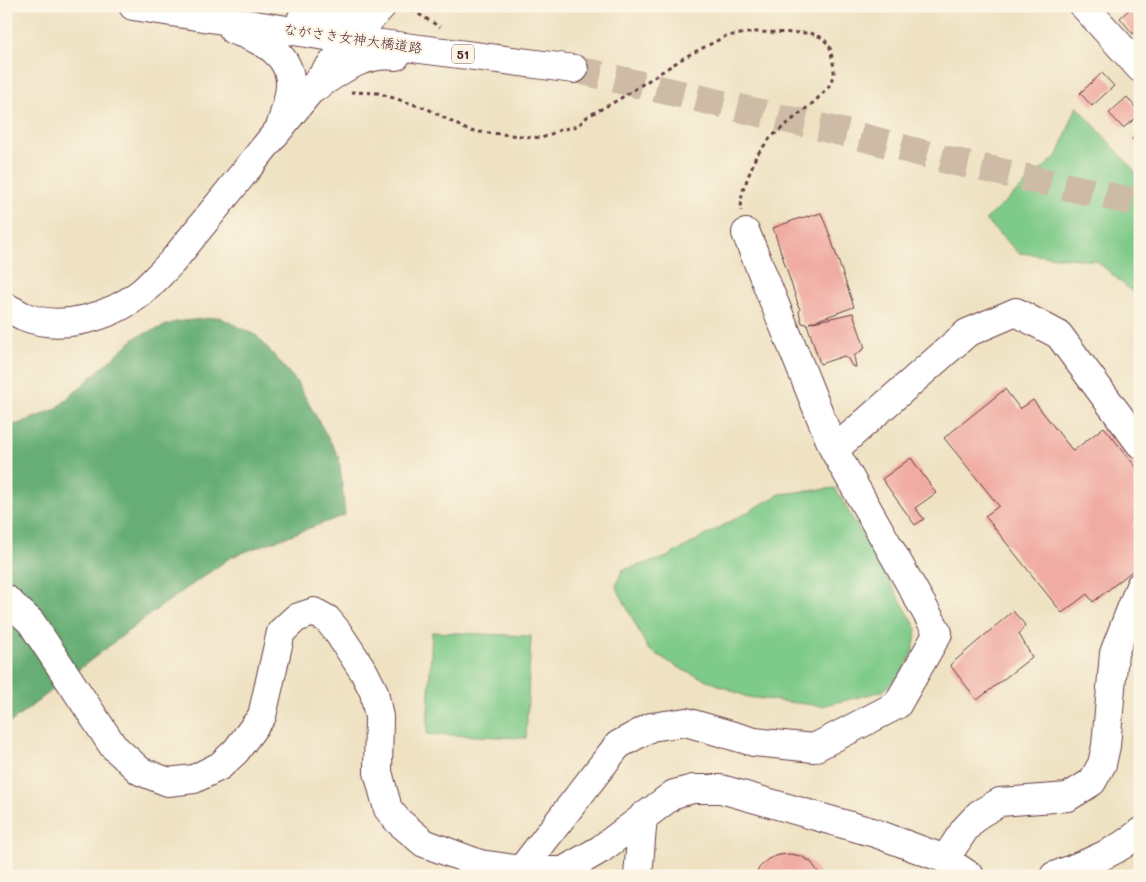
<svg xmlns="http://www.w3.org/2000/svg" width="1146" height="882" font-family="Mali,'Klee One',sans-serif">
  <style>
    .green { fill: #7eca88; stroke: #64745a }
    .forest { fill: #66ae74; stroke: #586650 }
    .building { fill: #f0aba2 }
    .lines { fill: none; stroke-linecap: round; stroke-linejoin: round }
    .major-tunnel { stroke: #cebba5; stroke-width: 28; stroke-dasharray: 28 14; stroke-linecap: butt }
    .minor-casing { stroke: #633c42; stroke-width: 30 }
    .major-casing { stroke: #633c42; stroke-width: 30 }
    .path { stroke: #633c42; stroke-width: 3; stroke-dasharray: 4 4; stroke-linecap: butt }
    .minor { stroke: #fff; stroke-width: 28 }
    .major { stroke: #fff; stroke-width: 28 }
    .labels { text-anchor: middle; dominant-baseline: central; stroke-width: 4.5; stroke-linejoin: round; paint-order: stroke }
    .shield { fill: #fcf5e5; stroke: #7f5f63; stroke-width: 1 }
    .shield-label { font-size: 12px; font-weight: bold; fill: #4a1f2b }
    .street-label { font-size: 14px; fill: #4a1f2b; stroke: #fcf5e5 }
  </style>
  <rect width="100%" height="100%" fill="#fcf5e5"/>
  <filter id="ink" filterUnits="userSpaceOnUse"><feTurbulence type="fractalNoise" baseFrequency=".02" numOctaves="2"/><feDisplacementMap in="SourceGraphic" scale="10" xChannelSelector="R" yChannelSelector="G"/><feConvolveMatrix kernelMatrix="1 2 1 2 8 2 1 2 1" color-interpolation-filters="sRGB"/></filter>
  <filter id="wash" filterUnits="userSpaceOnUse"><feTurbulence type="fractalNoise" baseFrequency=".0096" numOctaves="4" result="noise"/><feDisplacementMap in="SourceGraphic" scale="20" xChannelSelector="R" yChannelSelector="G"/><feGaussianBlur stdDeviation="1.12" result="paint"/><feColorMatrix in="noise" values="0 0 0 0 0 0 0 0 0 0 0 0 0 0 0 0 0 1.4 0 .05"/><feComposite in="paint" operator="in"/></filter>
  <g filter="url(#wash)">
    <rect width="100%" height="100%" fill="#efe2c3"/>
    <!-- green -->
    <path class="green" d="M 1077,106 L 1140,177 L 1140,299 L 1097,261 L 1019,253 L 985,220 L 1058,155 Z
      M 835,488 L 917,629 L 913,651 L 903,672 L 883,691 L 822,706 L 747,697 L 683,670 L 648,649 L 616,586 L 622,570 L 665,558 L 780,494 Z
      M 432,632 L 531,636 L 526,738 L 427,734 Z"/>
    <!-- forest -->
    <path class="forest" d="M 219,317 L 257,336 L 296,381 L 339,457 L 345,515 L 231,557 L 149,615 L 6,726 L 6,426 L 18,424 L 56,409 L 136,337 L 175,322 Z"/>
    <g id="blocks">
      <!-- building -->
      <path class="building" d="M 1133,6 L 1140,6 L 1140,28 L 1133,34 L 1120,18 Z
        M 1102,73 L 1114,86 L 1092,106 L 1080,93 Z
        M 1127,97 L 1140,113 L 1140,115 L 1123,128 L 1109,113 Z
        M 1140,131 L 1140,147 L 1132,139 Z
        M 821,213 L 829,233 L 854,307 L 809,323 L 853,313 L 865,348 L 854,356 L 856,367 L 852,366 L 848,359 L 844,356 L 820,364 L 807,324 L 802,323 L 799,312 L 800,309 L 797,304 L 798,304 L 773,228 L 800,218 L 801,219 L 807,216 L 808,217 Z
        M 1005,389 L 1020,409 L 1033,400 L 1073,451 L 1104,427 L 1140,472 L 1140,518 L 1132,525 L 1140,535 L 1140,552 L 1138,553 L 1140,555 L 1140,565 L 1093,602 L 1087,594 L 1062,613 L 985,516 L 999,506 L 944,438 Z
        M 911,458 L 936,493 L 915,508 L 924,519 L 915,525 L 882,479 Z
        M 1013,611 L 1025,625 L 1019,634 L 1032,657 L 977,700 L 950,665 Z
        M 790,854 L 801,856 L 811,862 L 821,876 L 755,876 L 759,868 L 768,859 L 779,855 Z"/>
    </g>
  </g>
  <g filter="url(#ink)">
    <use href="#blocks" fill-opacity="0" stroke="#633c42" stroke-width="1"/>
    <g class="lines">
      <!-- major-tunnel -->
      <path class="major-tunnel" d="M 574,69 L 862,137 L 951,161 L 1140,203"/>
      <!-- minor casing -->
      <g class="minor-casing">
        <path id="minor" d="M 1084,6 L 1140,68
          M 6,307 C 12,310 17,313 23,316 C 61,332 111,317 142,292 C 152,283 162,272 172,262 L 351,40 L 382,6
          M 834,450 L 967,333 L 1016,312 L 1059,335 L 1140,444
          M 6,599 L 31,622 L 113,746 L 140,771 L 168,782 L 194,779 L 220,766 L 236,751 L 262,716 L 281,632 L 296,618 L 314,612 L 327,619 L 337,631 L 364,672 L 374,692 L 379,717 L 378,772 L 388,809 L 398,821 L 424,843 L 480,864 L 521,870 L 563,871 L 601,849 L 674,794 L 693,789 L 721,789 L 875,833 L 945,859 L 970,876
          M 945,859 L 965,829 L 979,814 L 1000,802 L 1068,797 L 1092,782 L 1102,764 L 1106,746 L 1114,653 L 1140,586
          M 521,870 L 618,745 L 651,727 L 686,722 L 754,742 L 814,748 L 897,705 L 938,633 L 834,450 L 746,233
          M 638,876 L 643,816
          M 1054,876 C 1084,864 1115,854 1140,832"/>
      </g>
      <!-- major casing -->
      <g class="major-casing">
        <path id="major" d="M 133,6 L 351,40 L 574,69
          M 302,17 C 332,20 343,19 371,6
          M 233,30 C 263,40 297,56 289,94 C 287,106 283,117 280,128
          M 310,91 C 337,73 361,52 396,56"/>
      </g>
      <!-- path -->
      <path class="path" d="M 405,6 L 440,27
        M 351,92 L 378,93 L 428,109 L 469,131 L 542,138 L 560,130 L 578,126 L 588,116 L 618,100 L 685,57 L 726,36 L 755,32 L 811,33 L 823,38 L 830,47 L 834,68 L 834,74 L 828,88 L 814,102 L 771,137 L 756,156 L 742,193 L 741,211"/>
      <!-- minor -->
      <use href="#minor" class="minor"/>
      <!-- major -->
      <use href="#major" class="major"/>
    </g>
  </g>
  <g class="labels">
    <!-- shield labels -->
    <rect class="shield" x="452" y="44.5" width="22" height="19" rx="4"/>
    <g class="shield-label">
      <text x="463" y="54">51</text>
    </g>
    <!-- street labels -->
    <g class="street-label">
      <text transform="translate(353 38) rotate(8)">ながさき女神大橋道路</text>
    </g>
  </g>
  <!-- margin -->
  <rect width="1146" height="882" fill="none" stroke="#fcf5e5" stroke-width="25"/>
</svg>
